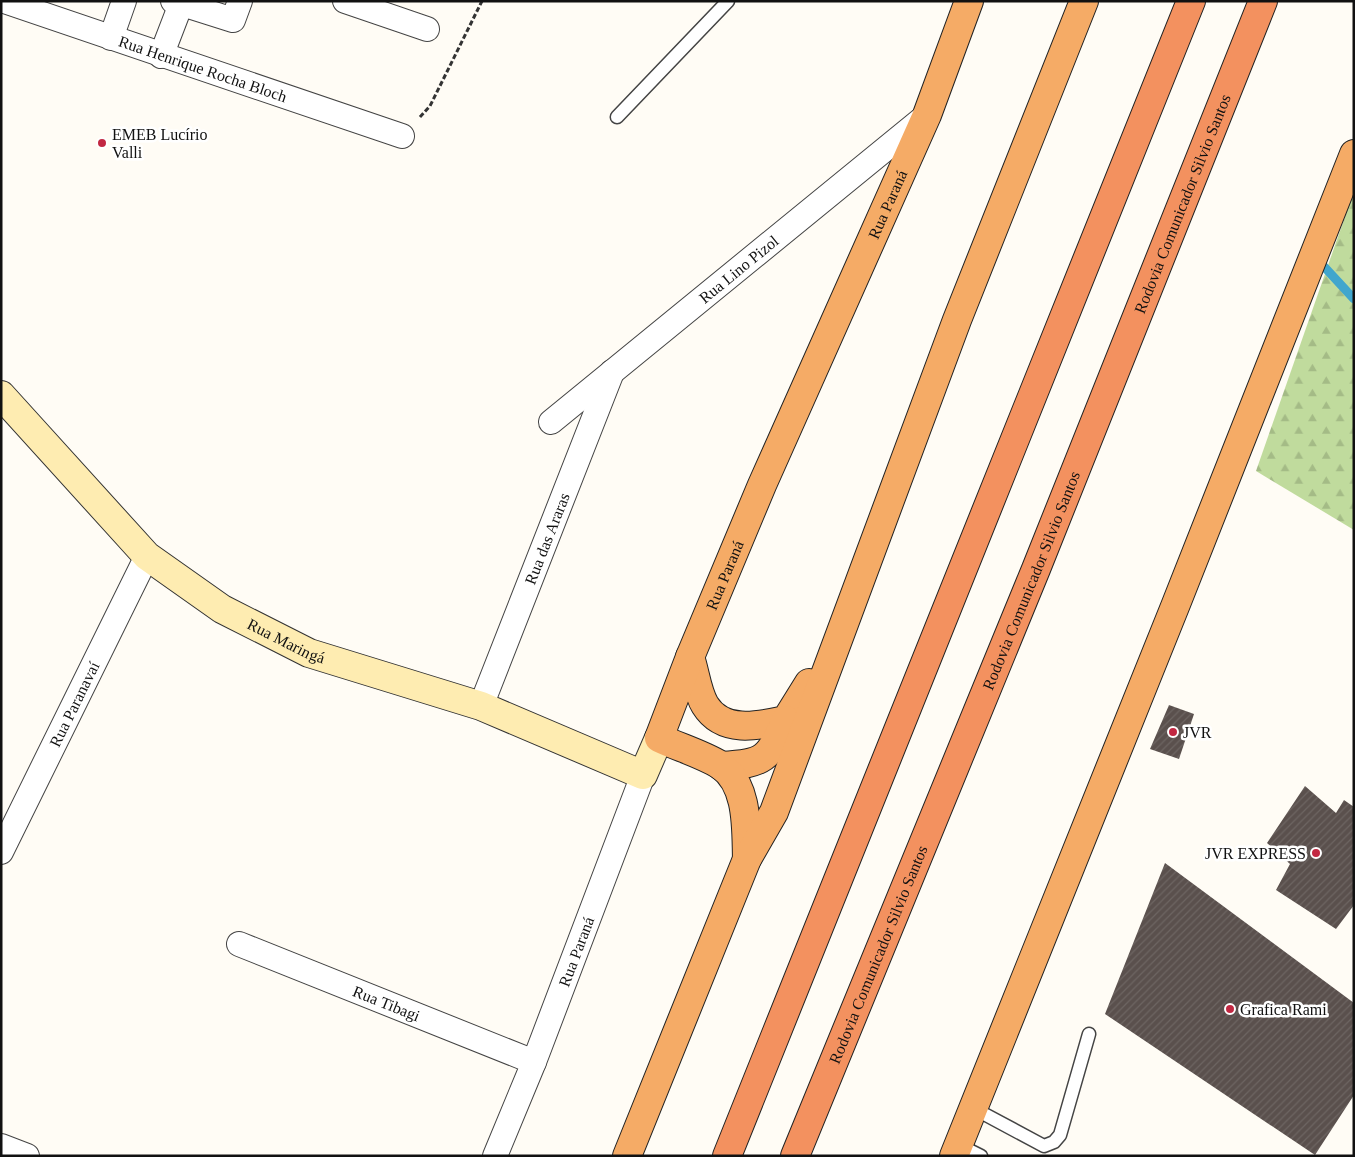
<svg xmlns="http://www.w3.org/2000/svg" width="1355" height="1157" viewBox="0 0 1355 1157" font-family="Georgia,serif">
<defs>
<pattern id="forest-firs" width="22" height="20" patternUnits="userSpaceOnUse" patternTransform="scale(1.25)"><rect width="22" height="20" fill="#c0db9d"/><path d="M5 1l3.5 6h-7zM16 11l3.5 6h-7z" fill="#a4bb86"/></pattern>
<pattern id="building-hatch" width="6" height="6" patternUnits="userSpaceOnUse" patternTransform="scale(1.25)"><rect width="6" height="6" fill="#5a504d"/><path d="M-1 1l2-2M0 6l6-6M5 7l2-2" fill="none" stroke="#6d6562"/></pattern>
</defs>
<rect width="100%" height="100%" fill="#fffcf5"/>
<path fill="url(#forest-firs)" d="M1354,191V530L1256,471Z"/>
<g fill="none" stroke-linecap="round" stroke-linejoin="round">
<path stroke="#41a6cd" stroke-width="9" d="M1317,259L1354,299"/>
</g>
<path fill="url(#building-hatch)" d="M1169,705L1194,714L1179,759L1150,749Z
M1305,786L1336,813L1344,800L1354,807V905L1336,929L1276,890L1290,864L1267,843Z
M1165,863L1354,1003V1095L1315,1155L1105,1014Z"/>
<g fill="none" stroke-linecap="round" stroke-linejoin="round">
<g stroke="#444" stroke-width="15">
<path id="service" d="M617,117L728,1
M973,1108L1044,1146L1054,1142L1060,1135L1089,1034
M959,1145L981,1156"/>
</g>
<g stroke="#444" stroke-width="26">
<g id="minor">
<path id="s1" d="M4,1L402,136"/>
<path d="M173,1L233,20L240,1"/>
<path d="M345,1L427,29"/>
<path d="M111,38L124,1"/>
<path d="M161,56L181,4"/>
<path id="s2" d="M551,422L927,115"/>
<path id="s3" d="M481,706L612,372"/>
<path id="s4" d="M1,852L147,556"/>
<path id="s5" d="M239,944L534,1062"/>
<path d="M1,1146L27,1156"/>
<path id="s6" d="M495,1156L534,1062L643,775"/>
</g>
</g>
<g stroke="#333" stroke-width="30">
<g id="secondary">
<path id="s7" d="M1,395L147,556L222,609L309,653L481,706L643,775L659,738"/>
</g>
</g>
<g stroke="#222" stroke-width="30">
<g id="trunk">
<path d="M690,657C695,671 697,692 705,705C723,734 758,726 786,720L809,683"/>
<path d="M721,766C765,763 768,760 786,720"/>
<path id="s8" d="M747,859C746,829 749,785 720,765C702,754 678,747 659,738L690,657L762,485L927,115L969,1"/>
<path d="M627,1156L747,859L774,812L957,320L1084,1"/>
<path d="M954,1156L1176,604L1354,154"/>
</g>
</g>
<g stroke="#222" stroke-width="30">
<g id="motorway">
<path d="M727,1156L1191,1"/>
<path id="s9" d="M795,1156L1036,569L1263,1"/>
</g>
</g>
<path stroke="#333" stroke-width="3" stroke-dasharray="5 2.5" stroke-linecap="butt" d="M420,117L430,106L482,1"/>
<use href="#service" stroke="#fff" stroke-width="12"/>
<use href="#minor" stroke="#fff" stroke-width="24"/>
<use href="#secondary" stroke="#feecb1" stroke-width="28"/>
<use href="#trunk" stroke="#f5ab66" stroke-width="28"/>
<use href="#motorway" stroke="#f3915f" stroke-width="28"/>
</g>
<g fill="#c22842" stroke="#fff" stroke-width="2">
<circle cx="102" cy="143" r="5"/>
<circle cx="1173" cy="732" r="5"/>
<circle cx="1316" cy="853" r="5"/>
<circle cx="1230" cy="1009" r="5"/>
</g>
<g text-anchor="middle" stroke-width="5" stroke-linejoin="round" paint-order="stroke">
<g font-size="16" fill="#111" stroke="#fff">
<text dy="6" stroke="none"><textPath href="#s1" startOffset="210">Rua Henrique Rocha Bloch</textPath></text>
<text dy="6" stroke="none"><textPath href="#s9" startOffset="1028">Rodovia Comunicador Silvio Santos</textPath></text>
<text dy="6" stroke="none"><textPath href="#s8" startOffset="749">Rua Paraná</textPath></text>
<text dy="6" stroke="none"><textPath href="#s2" startOffset="242">Rua Lino Pizol</textPath></text>
<text dy="6" stroke="none"><textPath href="#s3" startOffset="180">Rua das Araras</textPath></text>
<text dy="6" stroke="none"><textPath href="#s8" startOffset="344">Rua Paraná</textPath></text>
<text dy="6" stroke="none"><textPath href="#s9" startOffset="622">Rodovia Comunicador Silvio Santos</textPath></text>
<text dy="6" stroke="none"><textPath href="#s7" startOffset="381">Rua Maringá</textPath></text>
<text dy="6" stroke="none"><textPath href="#s4" startOffset="165">Rua Paranavaí</textPath></text>
<text dy="6" stroke="none"><textPath href="#s6" startOffset="220">Rua Paraná</textPath></text>
<text dy="6" stroke="none"><textPath href="#s9" startOffset="218">Rodovia Comunicador Silvio Santos</textPath></text>
<text dy="6" stroke="none"><textPath href="#s5" startOffset="159">Rua Tibagi</textPath></text>
</g>
<g font-size="16" fill="#111" stroke="#fff" text-anchor="start">
<text x="112" y="140">EMEB Lucírio<tspan x="112" dy="18">Valli</tspan></text>
<text x="1183" y="738">JVR</text>
<text x="1306" y="859" text-anchor="end">JVR EXPRESS</text>
<text x="1240" y="1015">Grafica Rami</text>
</g>
</g>
<rect width="1355" height="1157" fill="none" stroke="#111111" stroke-width="5"/>
</svg>
